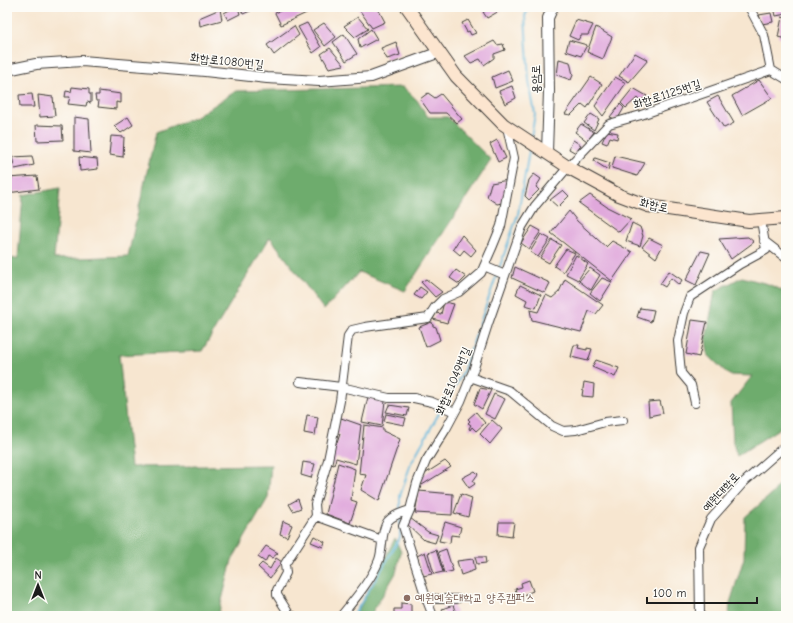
<svg xmlns="http://www.w3.org/2000/svg" width="793" height="623" viewBox="0 0 793 623" font-family="'Comic Neue','Poor Story',sans-serif">
<rect width="100%" height="100%" fill="#fdfcf7"/>
<filter id="ink" filterUnits="userSpaceOnUse"><feTurbulence type="fractalNoise" baseFrequency=".025" numOctaves="2"/><feDisplacementMap in="SourceGraphic" scale="8" xChannelSelector="R" yChannelSelector="G"/><feConvolveMatrix kernelMatrix="1 2 1 2 8 2 1 2 1" color-interpolation-filters="sRGB"/></filter>
<filter id="wash" filterUnits="userSpaceOnUse"><feTurbulence type="fractalNoise" baseFrequency=".012" numOctaves="4" result="noise"/><feDisplacementMap in="SourceGraphic" scale="16" xChannelSelector="R" yChannelSelector="G"/><feGaussianBlur stdDeviation="0.9" result="paint"/><feColorMatrix in="noise" values="0 0 0 0 0 0 0 0 0 0 0 0 0 0 0 0 0 1.4 0 .05"/><feComposite in="paint" operator="in"/></filter>
<g filter="url(#wash)">
<rect width="100%" height="100%" fill="#f7e6d0"/>
<path fill="#6eac6d" stroke="#456444" d="M403,87L417,100L428,117H448L491,160L405,291L359,272L324,310L270,237L202,351L119,355L131,467L271,465L268,498L232,560L218,616H7V259L18,258L23,195L60,188L54,259L128,256L156,132L196,117L236,91Z
M742,277L768,284L786,292V424L737,456L733,443L731,403L752,376L729,375L708,355L706,339L715,291Z
M786,474V616H729L730,603L744,558L745,517L773,493Z
M395,538L401,552L396,573L370,616H354L359,609Z"/>
<g fill="none" stroke-linecap="round" stroke-linejoin="round">
<path stroke="#5bb3d8" stroke-width="2" d="M529,7L525,16L529,81L535,114L531,138
M499,269L518,214L530,146
M445,404L463,372L497,274
M400,512V496L411,463L442,408
M353,616L386,562L400,537V516"/>
</g>
<g id="blocks">
<path fill="#e0a8dc" d="M235,7H238L240,14L228,20L224,13Z
M240,7H254L255,9L243,14Z
M290,7H319L281,25L275,13Z
M359,7H377L385,22L372,28L358,8Z
M492,7H498L501,10L487,18L483,12Z
M774,7H786V14L776,16Z
M220,9L222,20L200,26L199,18Z
M771,13L773,22L762,24L759,15Z
M358,17L368,29L355,37L344,26Z
M782,17L786,18V39L778,37Z
M468,20L476,33L471,35L469,31L467,32L462,23Z
M576,20L593,25L588,35H581L578,40L569,36Z
M307,23L321,47L313,53L298,27Z
M324,23L336,37L325,46L313,30Z
M294,26L299,35L274,55L267,45Z
M596,27L612,37L603,59L587,52Z
M371,29L377,39L360,48L358,39Z
M344,34L357,54L346,61L333,42Z
M569,40L587,45L581,56L566,51Z
M494,41L497,45L503,44L505,50L494,54V58L484,65L480,59L471,63L465,56Z
M396,42L400,55L387,59L381,48Z
M330,48L344,65L329,68L321,54Z
M635,53L648,60L629,82L619,76Z
M559,59L570,62L573,75L571,80L557,75Z
M508,70L513,81L495,88L492,77Z
M591,77L602,84L587,108L582,104L571,115L565,114Z
M615,77L626,83L603,116L595,106Z
M759,80L772,98L742,115L732,96Z
M512,86L516,98L505,104L499,91Z
M72,87L89,89V94H91V103L87,102L86,106L68,104L70,97H65L66,91L71,92Z
M633,88L647,96L640,101L637,98L626,108L621,103Z
M99,91L121,94V103L116,102V109L98,107L99,101H96L95,95H99Z
M428,93L435,98L441,94L462,119L457,123L446,113H430L420,99Z
M32,94L34,107H20L19,95Z
M38,95L53,97L55,116L40,117Z
M718,96L734,123L724,128L707,102Z
M620,104L624,108L617,120L610,117Z
M591,114L599,119L594,130L584,123Z
M74,117L89,119L91,153L74,151Z
M128,117L133,125L121,133L114,126Z
M581,124L594,132L587,141L575,132Z
M36,125L62,126L63,140L37,141Z
M607,131L618,133L617,139L610,137L607,144L602,142Z
M111,136L124,137L123,157L109,155Z
M497,140L506,158L498,162L490,144Z
M573,140L581,145L576,153L569,149Z
M7,153H9L11,169L7,170Z
M32,156L34,165L15,169L12,157Z
M615,156L645,163L637,176L612,168Z
M79,157L97,159L98,169L80,171Z
M595,158L610,163L608,170L594,161Z
M534,174L541,179L536,187L539,190L529,200L525,196L529,180Z
M37,176L39,189L7,193V178Z
M508,180L502,203L497,204L487,197L491,183Z
M563,190L569,196L558,207L550,200Z
M590,195L607,207L631,219L619,232L579,203Z
M569,211L577,221L606,247L612,241L632,252L612,281L551,233Z
M632,223L640,227L643,236L640,246L626,241Z
M532,226L541,231L529,249L521,243Z
M541,234L550,239L538,257L530,252Z
M462,235L476,250L471,256L464,250L460,255L453,249Z
M748,237L754,242L731,259L719,239Z
M649,238L663,245L656,258L642,247Z
M552,240L561,245L549,263L540,258Z
M566,249L575,253L563,272L554,266Z
M701,251L710,253L696,285L686,280Z
M576,255L588,264L578,280L566,274Z
M515,267L550,283L545,293L512,278Z
M590,268L600,275L591,290L579,281Z
M456,270L466,277L459,284L450,278Z
M669,271L682,280L679,285L671,278L665,287L660,284Z
M602,278L612,282L600,301L590,293Z
M426,279L442,292L435,297L421,282Z
M565,279L603,305L596,314L589,311L581,332L532,320L530,310L538,312L546,295L552,298L559,292Z
M520,285L541,295L536,308L525,305L527,300L516,294Z
M420,287L427,292L421,299L414,295Z
M444,302L454,304L447,323L433,319L436,313L441,314Z
M640,308L654,310L651,322L637,317Z
M692,320L707,322L699,357L686,354Z
M432,322L433,326L436,327L440,340L426,347L419,327Z
M574,345H579L578,348L587,350V348L592,349L588,361L571,357Z
M596,360L619,368L615,377L592,367Z
M584,382L594,384L593,397L582,396Z
M480,388L491,390L482,409L474,404Z
M494,394L505,399L495,419L485,414Z
M368,397L385,401L382,426L362,422Z
M660,401L663,413L649,416L648,402Z
M389,405L409,408L407,416L386,412Z
M476,412L485,423L476,431L472,427L470,430L469,428L471,425L468,423L470,421L468,419Z
M386,414L406,418L404,425L384,421Z
M307,415L318,417L315,435L304,433Z
M341,418L361,425L356,464L336,458L334,465L331,464L334,446L337,443L340,434H336Z
M492,420L502,429L490,444L480,434Z
M364,425L383,428V431L400,439L379,501L361,490L366,475L359,474Z
M445,461L451,467L422,485L420,480L423,475Z
M303,462L315,464L311,478L301,475Z
M338,463L355,469L351,500L357,502L350,523L326,514Z
M475,471L478,474L473,481L475,484L469,488L462,478Z
M419,491L453,494L452,515L415,513Z
M461,494L472,498L468,517L454,513Z
M298,499L301,508L293,511L289,504Z
M410,518L428,532L438,535L435,543L424,540L406,523Z
M283,521L292,525L287,537L280,534Z
M445,522L461,527L459,536L451,535L450,543L439,541Z
M499,522H514L512,537L498,535Z
M314,536L325,542L323,547L311,542Z
M266,546L278,553L272,558L268,556L265,562L258,557Z
M446,549L453,571L444,573L438,552Z
M436,550L443,572L434,574L428,553Z
M425,552L432,574L423,576L417,556Z
M475,557H485L486,563L477,564Z
M276,558L282,562L270,578L258,567L262,563L270,569Z
M473,559L475,570L461,575L457,561Z
M529,580L533,591L518,597L515,589L522,587L521,583Z
M401,603L411,604V612L413,616H397V614H394V609H401Z
M453,605L457,616H445L442,609Z"/>
</g>
</g>
<g filter="url(#ink)">
<use href="#blocks" fill-opacity="0" stroke="#3d3a37" stroke-width="1"/>
<g fill="none" stroke-linecap="round" stroke-linejoin="round">
<g stroke="#3d3a37" stroke-width="10">
<path id="minor" d="M749,7L764,35L771,70
M764,241L786,258
M484,266L505,275
M470,377L510,391L552,426L563,431L576,430L605,422L623,420
M300,382L341,387L389,398H414L432,402L455,412
M695,403L691,385L681,373L678,341L684,313L690,297L740,264L766,250L761,220
M410,510L403,526L426,598L440,599H457
M316,516L382,540
M426,598L433,616
M293,616L289,614L277,595V590L286,573L285,564L316,516L315,504L328,460L340,401L348,336L352,330L365,327L428,318L435,307L443,299L459,292L481,273L492,248L501,226L514,158L507,127
M341,616C354,600 372,579 379,560C383,549 381,530 388,521C393,515 403,512 410,510L417,483L426,461L446,429L461,401L473,371L488,324L522,227L535,206L568,167L609,124L641,115L771,70L786,79
M700,616L699,547L711,519L743,483L786,445"/>
</g>
<g stroke="#3d3a37" stroke-width="12">
<path id="tertiary" d="M7,70L36,64L82,61L205,71L267,78L319,81L371,77L440,52
M547,152L549,91L548,18L553,7"/>
</g>
<g stroke="#3d3a37" stroke-width="14">
<path id="secondary" d="M407,7L456,76L503,124L571,169L619,195L648,206L749,221L786,218"/>
</g>
<use href="#minor" stroke="#fff" stroke-width="8"/>
<use href="#tertiary" stroke="#fff" stroke-width="10"/>
<use href="#secondary" stroke="#fce5cf" stroke-width="12"/>
</g>
</g>
<circle fill="#8d6e63" stroke="#fdfcf7" stroke-width="1.5" cx="407" cy="598" r="4"/>
<g text-anchor="middle" stroke-width="3" stroke-linejoin="round" paint-order="stroke">
<g font-size="12" fill="#1c1c1c" stroke="#fdfcf7">
<text transform="translate(227 61) rotate(6)" y="4">화합로1080번길</text>
<text transform="translate(536 79) rotate(-90)" y="4">용암로</text>
<text transform="translate(667 94) rotate(-18)" y="4">화합로1125번길</text>
<text transform="translate(654 205) rotate(13)" y="4">화합로</text>
<text transform="translate(453 381) rotate(-67)" y="4">화합로1049번길</text>
<text transform="translate(721 492) rotate(-48)" y="4">예원대학로</text>
</g>
<g font-size="12" fill="#785e54" stroke="#fdfcf7" text-anchor="start">
<text x="415" y="602">예원예술대학교 양주캠퍼스</text>
</g>
</g>
<rect width="793" height="623" fill="none" stroke="#fdfcf7" stroke-width="24"/>
<g transform="translate(38 585)" stroke="#fdfcf7" stroke-width="3" paint-order="stroke">
<path d="M0-3L7 15L0 10L-7 15Z" fill="#1c1c1c"/>
<text y="-6" font-size="11" font-weight="bold" text-anchor="middle" fill="#1c1c1c">N</text>
</g>
<path d="M647 597v6h110v-6" fill="none" stroke="#1c1c1c" stroke-width="2"/>
<text x="653" y="597" font-size="12" fill="#1c1c1c" stroke="#fdfcf7" stroke-width="3" paint-order="stroke">100 m</text>
</svg>
